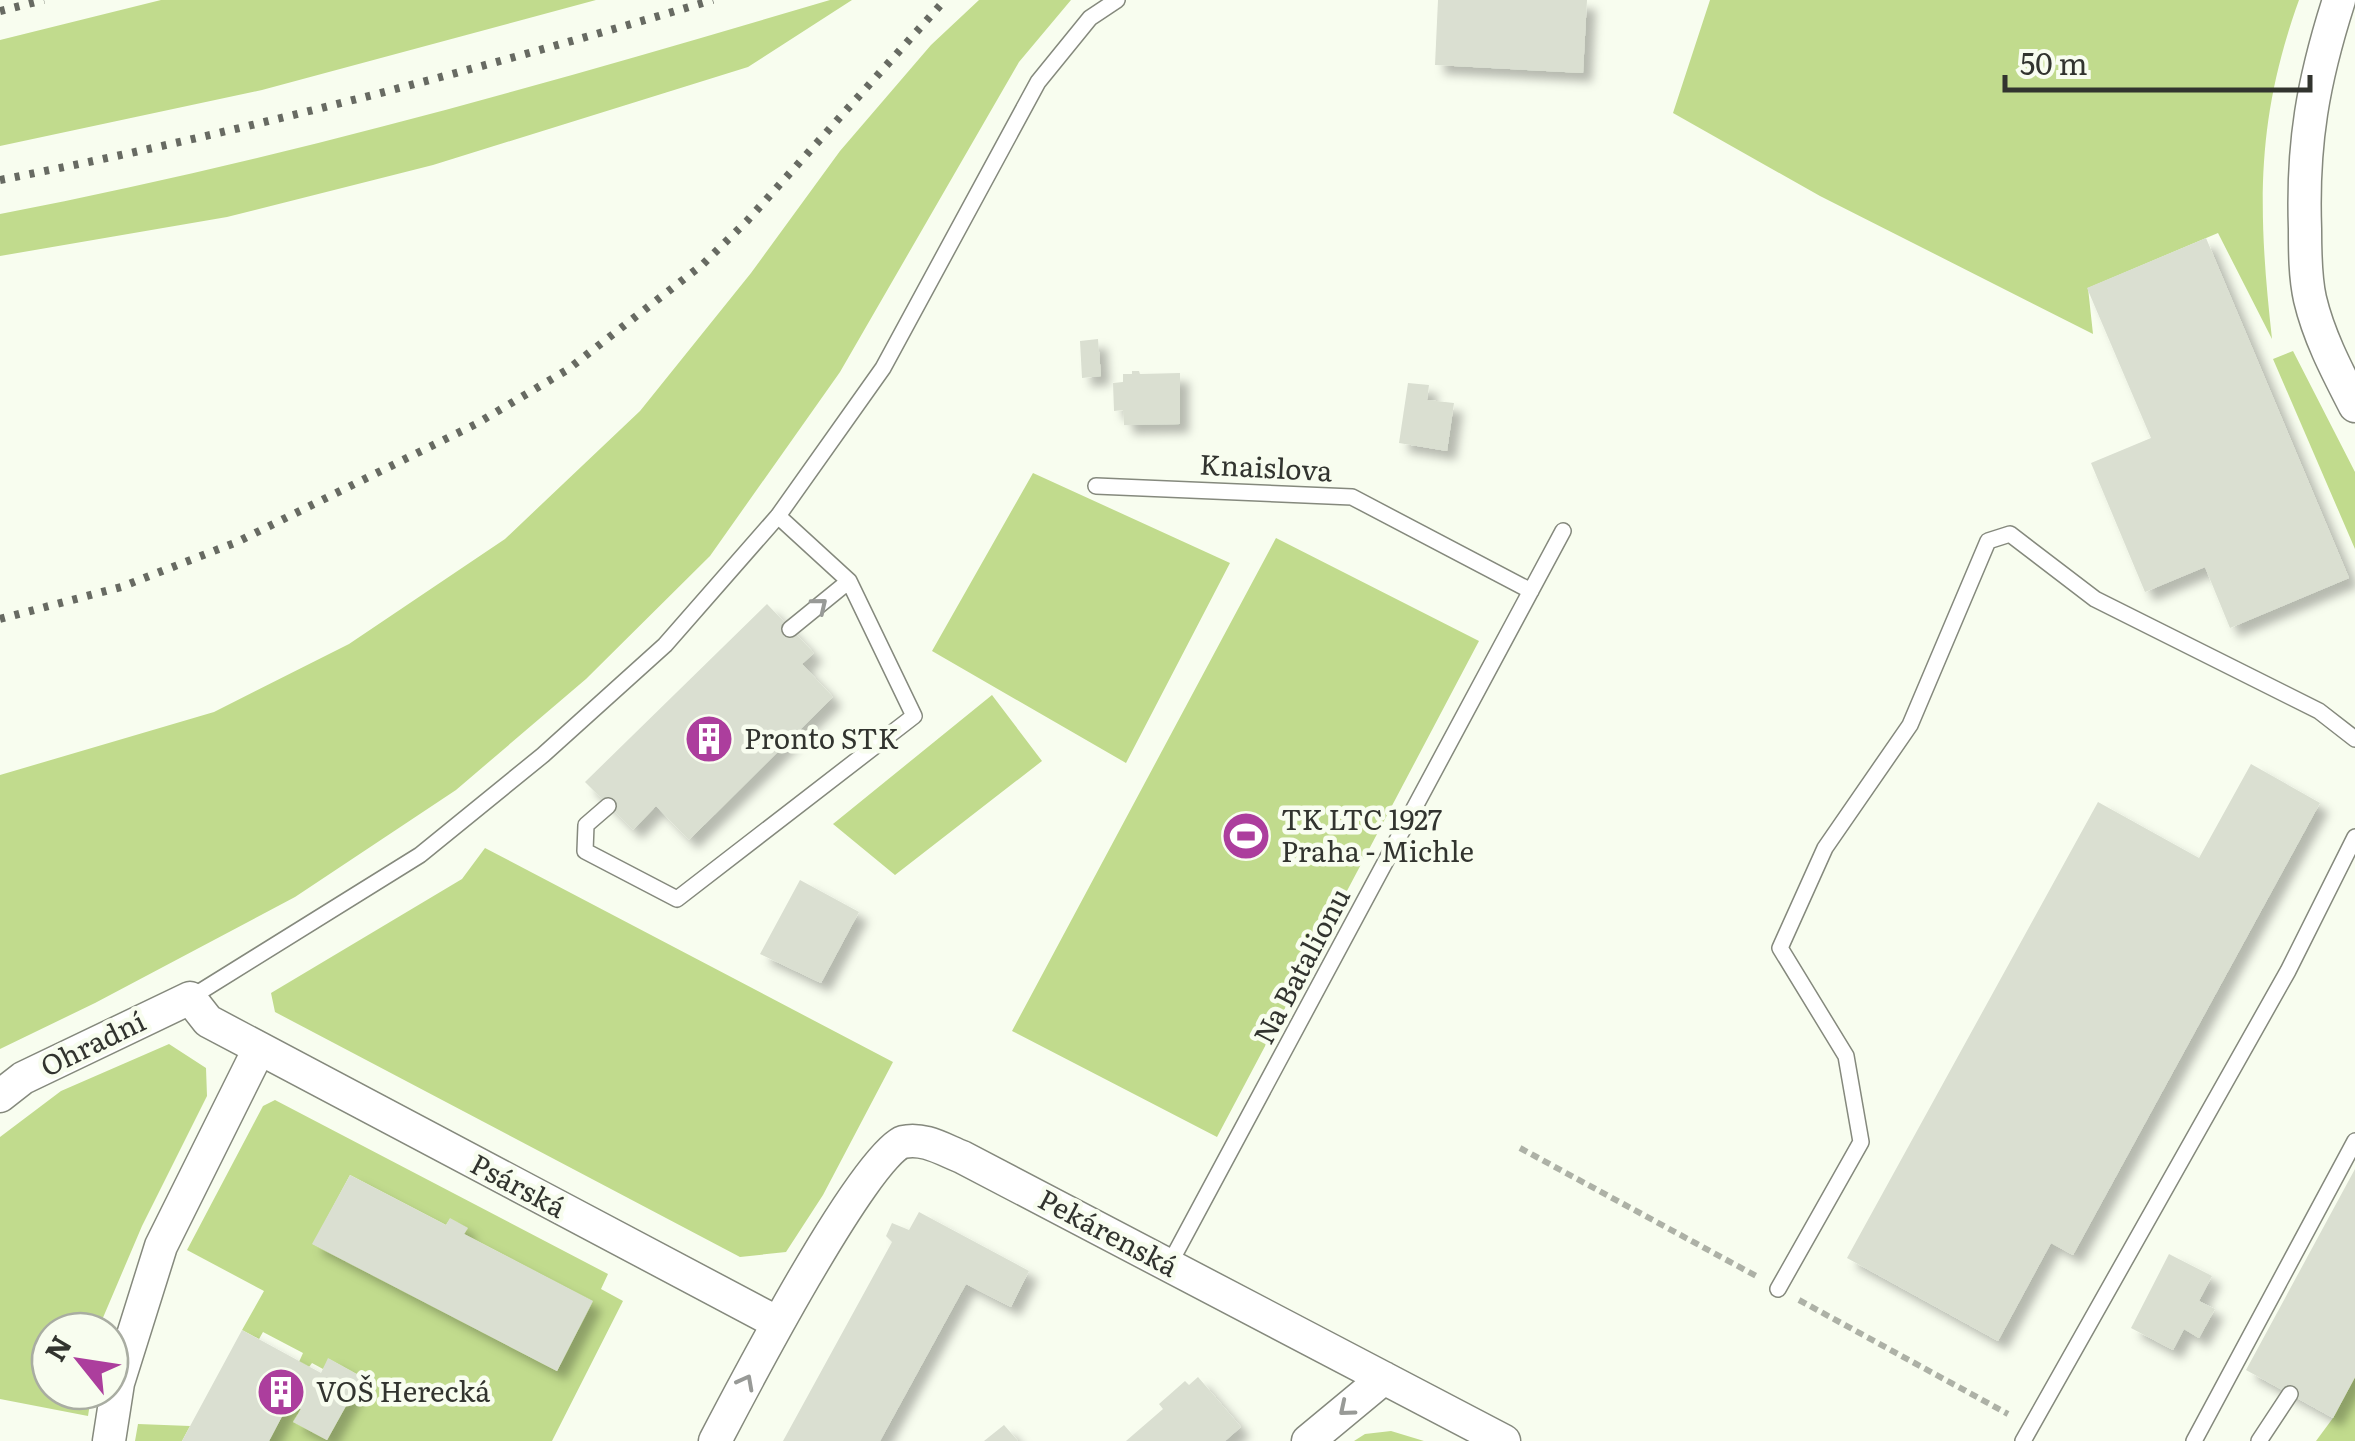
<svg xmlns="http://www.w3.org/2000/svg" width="2355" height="1441" viewBox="0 0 2355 1441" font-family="Literata,serif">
<defs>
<filter id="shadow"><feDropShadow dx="9" dy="9" stdDeviation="5" flood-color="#0004"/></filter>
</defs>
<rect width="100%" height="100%" fill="#f8fdef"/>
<path fill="#c1db8d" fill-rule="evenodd" d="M161,0H596L262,90L0,146V40Z
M830,0H852L748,67L433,165L227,217L0,256V214C282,160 556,81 830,0Z
M979,0H1071L1019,62L840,372L710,556L586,679L456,790L295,897L95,1003L0,1049V775L214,712L349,644L505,539L640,411L751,273L840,151L931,45Z
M1710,0H2299C2255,122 2258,212 2272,339L2218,233L2088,288L2093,334L1820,196L1673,113Z
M2293,351L2355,472V549L2273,359Z
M1033,473L1230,563L1126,763L932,651Z
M1276,538L1479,641L1217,1137L1012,1031Z
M992,695L1042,761L895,875L833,824Z
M485,848L893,1062L823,1195L786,1252L740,1257L275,1012L271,993L462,879Z
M169,1044L206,1068L207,1096L142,1226L102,1320L101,1331H50V1391H92L88,1416L0,1399V1137L61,1091Z
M275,1100L608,1274L601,1289L623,1301L552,1441H269L289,1403L301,1409L294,1422L327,1440L362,1377L329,1359L323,1369L312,1363L309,1367L299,1362L303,1353L263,1332L259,1339L242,1330L264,1291L187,1250L263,1106ZM350,1175L446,1225L450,1219L467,1228L464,1234L592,1301L557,1371L313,1244Z
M2355,1377V1441H2316L2333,1418Z
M138,1424L190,1426L182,1441H135Z
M1391,1431L1424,1441H1354L1365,1434Z"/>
<path fill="#dadfd1" filter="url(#shadow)" d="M1438,0H1587L1583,73L1435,65Z
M2206,238L2349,578L2230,628L2205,567L2145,592L2091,463L2151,438L2087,288Z
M1098,339L1101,376L1082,378L1080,341Z
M1132,371H1139L1140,374L1180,373V424L1124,425L1123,410L1114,411L1113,383L1123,382V374H1132Z
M1408,383L1429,385L1427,400L1454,403L1447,451L1399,443Z
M767,604L814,653L802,664L833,697L689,840L656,806L633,830L585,782Z
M2251,764L2320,803L2073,1255L2051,1243L1998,1341L1847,1258L2098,802L2199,858Z
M800,880L859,912L821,983L760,954Z
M2355,1169V1377L2333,1418L2246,1370Z
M350,1175L446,1225L450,1218L468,1228L464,1234L593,1301L557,1371L312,1244Z
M919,1212L1029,1271L1011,1307L966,1284L880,1441H783L892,1242L886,1236L892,1223L909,1230Z
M2169,1254L2212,1276L2199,1301L2215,1309L2199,1338L2184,1329L2173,1350L2131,1328Z
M242,1330L321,1373L328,1358L362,1377L327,1440L293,1422L301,1409L289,1403L269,1441H182Z
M1198,1377L1241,1427L1225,1441H1126L1163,1409L1159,1404L1185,1381L1189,1385Z
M1004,1425L1018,1441H984Z"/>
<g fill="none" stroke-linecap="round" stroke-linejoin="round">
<g stroke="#85897d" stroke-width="18">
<path id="service" d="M1096,486L1352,497L1531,591
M790,629L849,581
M608,806L586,825L585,851L677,899L914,716L849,581L778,516
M190,998L420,855L543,755L665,645L778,516L883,368L1038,82L1090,18L1117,0
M1169,1265L1563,531
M1778,1289L1861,1142L1846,1056L1780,948L1825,848L1910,725L1988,541L2010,534L2095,599L2319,711L2355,739
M2023,1441L2288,971L2355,837
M2194,1441L2355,1141
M2259,1441L2290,1394"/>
</g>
<g stroke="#85897d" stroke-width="35">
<path id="minor" d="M2339,0C2313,81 2302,144 2305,229C2305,251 2305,277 2310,299C2319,337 2337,371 2355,406
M0,1096L23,1078L190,998L208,1021L778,1323
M109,1441L118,1383L161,1246L259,1049
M715,1441C739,1395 865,1153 903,1142C924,1137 944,1150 962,1157L1504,1441
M1308,1441L1384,1378"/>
</g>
<path stroke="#adb1a6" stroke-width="6" stroke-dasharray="8 5" stroke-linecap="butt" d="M1520,1148L1758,1277
M1799,1300L2008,1414"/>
<use href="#service" stroke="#fff" stroke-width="15"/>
<use href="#minor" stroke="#fff" stroke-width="32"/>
<path stroke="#676a62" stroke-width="8" stroke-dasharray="5 10" stroke-linecap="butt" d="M0,11L44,0
M0,180C241,133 477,70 713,0
M0,619L121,587L237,542L476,424L567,370L702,265L747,221L945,0"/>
</g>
<defs><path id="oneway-chevron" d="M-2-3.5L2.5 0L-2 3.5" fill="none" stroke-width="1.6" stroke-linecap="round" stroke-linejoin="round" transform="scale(2.5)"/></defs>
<g stroke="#989a97">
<use href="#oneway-chevron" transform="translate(820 605) rotate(-39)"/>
<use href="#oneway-chevron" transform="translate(746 1382) rotate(-62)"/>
<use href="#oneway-chevron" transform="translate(1346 1409) rotate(140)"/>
</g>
<defs>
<g id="building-disc" transform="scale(2.5)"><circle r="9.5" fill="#ac3e9d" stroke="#f8fdef"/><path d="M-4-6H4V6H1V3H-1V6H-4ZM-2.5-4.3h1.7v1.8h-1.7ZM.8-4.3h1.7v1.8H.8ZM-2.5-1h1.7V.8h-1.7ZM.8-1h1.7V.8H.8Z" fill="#fff"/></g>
<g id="stadium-disc" transform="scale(2.5)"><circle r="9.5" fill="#ac3e9d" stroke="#f8fdef"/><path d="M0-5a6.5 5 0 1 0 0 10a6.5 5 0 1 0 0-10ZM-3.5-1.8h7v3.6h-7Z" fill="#fff"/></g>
</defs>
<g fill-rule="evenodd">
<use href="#building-disc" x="709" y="739"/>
<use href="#stadium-disc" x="1246" y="836"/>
<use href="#building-disc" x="281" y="1392"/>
</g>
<g text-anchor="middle" stroke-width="9" stroke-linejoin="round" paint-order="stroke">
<g font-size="28" fill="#32342f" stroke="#f8fdef">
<text transform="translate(1266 468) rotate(3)" y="10">Knaislova</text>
<text transform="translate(1302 966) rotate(-62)" y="10">Na Batalionu</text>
<text transform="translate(93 1044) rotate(-26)" y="10">Ohradní</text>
<text transform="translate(518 1186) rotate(28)" y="10">Psárská</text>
<text transform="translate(1108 1233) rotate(28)" y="10">Pekárenská</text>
</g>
<g font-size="28" fill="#32342f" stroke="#f8fdef" text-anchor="start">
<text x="744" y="749">Pronto STK</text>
<text x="1281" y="830">TK LTC 1927<tspan x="1281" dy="32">Praha - Michle</tspan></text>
<text x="316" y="1402">VOŠ Herecká</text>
</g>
</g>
<g transform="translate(80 1361) rotate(300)"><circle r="48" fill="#f8fdef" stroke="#a9ada2" stroke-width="2.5"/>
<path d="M0-8L18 38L0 25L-18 38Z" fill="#ac3e9d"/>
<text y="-15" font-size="28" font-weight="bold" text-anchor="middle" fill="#32342f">N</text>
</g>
<path d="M2005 75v15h305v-15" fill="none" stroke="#32342f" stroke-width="5"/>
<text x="2020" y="75" font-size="30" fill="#32342f" stroke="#f8fdef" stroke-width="8" paint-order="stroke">50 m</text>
</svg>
